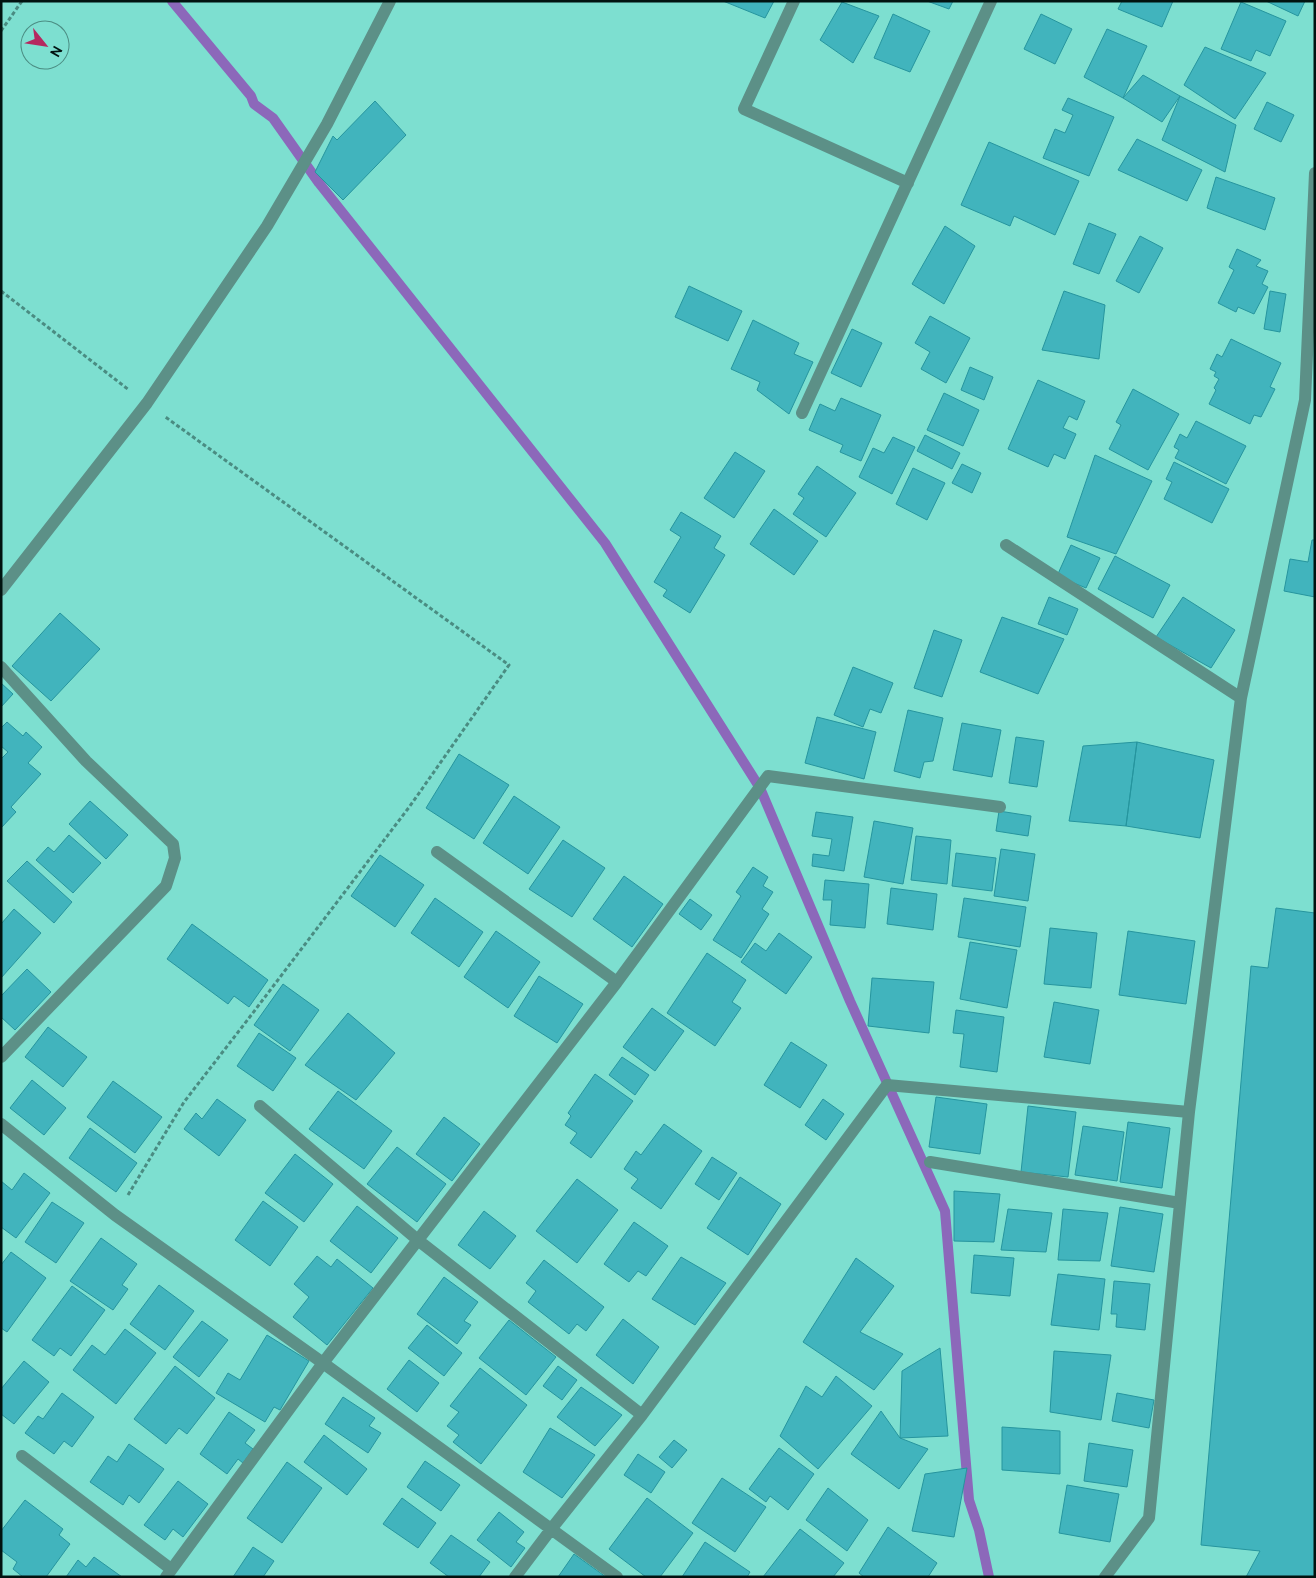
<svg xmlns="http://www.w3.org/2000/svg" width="1316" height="1578" viewBox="0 0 1316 1578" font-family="Cabin,sans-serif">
<rect width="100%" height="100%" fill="#7ddfd0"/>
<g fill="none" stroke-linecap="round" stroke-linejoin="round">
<path stroke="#8c68ba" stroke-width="10" d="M172,1L251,96L254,104L273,118L319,183L605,543L760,788L850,1001L945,1211L969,1500L979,1530L989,1577"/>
</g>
<path fill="#41b4bd" stroke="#26959e" d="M723,1H774L765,18Z
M927,1H953L949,9Z
M1122,1H1173L1162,27L1118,9Z
M1266,1H1305L1298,16Z
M842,2L879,16L853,63L820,40Z
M1241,2L1286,21L1270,56L1256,50L1251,61L1221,49Z
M893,14L930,31L910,72L874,58Z
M1041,14L1072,29L1055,64L1024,49Z
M1107,29L1147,46L1123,98L1084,77Z
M1205,47L1266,73L1235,119L1184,85Z
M1143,75L1180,96L1162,122L1123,98Z
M1180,96L1236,125L1225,172L1162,140Z
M1068,98L1114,117L1089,176L1043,158L1055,129L1065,133L1073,115L1062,110Z
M375,101L406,135L343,200L315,172L333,136L337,140Z
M1267,102L1294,115L1281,142L1254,129Z
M1137,139L1202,170L1187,201L1118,170Z
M989,142L1079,181L1055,235L1014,216L1010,226L961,205Z
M1216,177L1275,198L1265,230L1207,208Z
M1089,223L1116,234L1099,274L1073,264Z
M945,226L975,246L944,304L912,284Z
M1140,236L1163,248L1139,293L1116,281Z
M1237,249L1261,260L1256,266L1268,271L1262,284L1268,287L1254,314L1238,307L1236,312L1218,303L1234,270L1229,267Z
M689,286L742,311L728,341L675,317Z
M1064,291L1105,305L1099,359L1042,350Z
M1270,291L1286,294L1280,332L1264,329Z
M930,316L970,338L946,383L921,369L930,352L915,343Z
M753,320L799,343L794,354L813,362L789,414L757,390L760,382L731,369Z
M852,329L882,343L861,387L831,373Z
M1231,339L1281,363L1270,387L1275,389L1261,417L1254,415L1250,424L1209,404L1216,390L1214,388L1219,379L1214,376L1216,372L1210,369L1217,354L1222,357Z
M970,367L993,377L984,400L961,390Z
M1038,380L1085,401L1077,420L1069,416L1063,428L1076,434L1065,459L1054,454L1048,467L1008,449Z
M1133,389L1179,414L1148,470L1109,449L1121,425L1116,422Z
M944,393L979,410L963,446L927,430Z
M841,398L881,415L861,461L840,452L843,445L809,430L820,404L835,411Z
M1196,421L1246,446L1226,484L1175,458L1179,450L1174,447L1180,434L1187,438Z
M925,435L960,453L952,469L917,451Z
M893,437L915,447L892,494L859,477L873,448L884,453Z
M735,452L765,471L734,518L704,498Z
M1095,455L1152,481L1116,554L1067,537Z
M1174,462L1229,489L1212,523L1164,499L1172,482L1166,479Z
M962,464L981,473L972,493L952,483Z
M817,466L856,493L826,537L793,514L804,498L798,494Z
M913,468L945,483L927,520L896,504Z
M774,509L818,541L794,575L750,544Z
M681,512L721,536L714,548L725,555L690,613L663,596L667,590L654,582L681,537L670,530Z
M1312,540H1315V597L1284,591L1290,559L1308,562Z
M1071,545L1100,558L1086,588L1057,576Z
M1115,556L1170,585L1153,618L1098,589Z
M1049,597L1078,609L1067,635L1038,624Z
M1183,597L1235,630L1211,668L1156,637Z
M60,613L100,649L51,701L12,666Z
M1002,617L1064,639L1038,694L980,672Z
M934,630L962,640L942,697L914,688Z
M853,667L893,683L881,713L870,709L863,727L834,715Z
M1,683L13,694L1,707Z
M908,710L943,718L933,761L924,762L920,778L894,771Z
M817,717L876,732L864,779L805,763Z
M7,722L23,736L26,732L42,747L28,763L41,774L11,807L16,812L1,828V759L8,752L1,746V728Z
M962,723L1001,730L992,777L953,770Z
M1016,737L1044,741L1037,787L1009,783Z
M1137,742L1214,760L1200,838L1126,826Z
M1137,742L1126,826L1069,821L1083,746Z
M459,754L509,785L474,839L426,808Z
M514,796L560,827L528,874L483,843Z
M90,801L128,835L106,859L69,824Z
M999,811L1031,816L1028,836L996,831Z
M816,812L853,817L844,871L812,866L813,854L829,856L832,839L812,836Z
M874,821L913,828L903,884L864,877Z
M69,835L101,863L73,893L36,860L48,847L54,852Z
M916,836L951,840L947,884L911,880Z
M563,840L605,868L572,917L529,889Z
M1001,849L1035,854L1028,901L994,896Z
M956,853L996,858L992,891L952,886Z
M380,855L424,885L395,927L351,896Z
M27,861L72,902L54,923L7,881Z
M753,867L768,877L763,886L773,892L762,909L769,914L741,958L713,940L741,896L736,892Z
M624,876L663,904L632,947L593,919Z
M825,880L869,884L865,928L830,925L832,900H823Z
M891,888L937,894L933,930L887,924Z
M435,898L483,932L459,967L411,933Z
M964,898L1026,907L1020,947L958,937Z
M690,899L712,915L701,930L679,914Z
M1276,908L1315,913V1577H1246L1260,1551L1201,1545L1251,966L1268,968Z
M14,909L41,933L1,978V924Z
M192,924L268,980L249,1007L234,996L228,1004L167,959Z
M1050,928L1097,933L1091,988L1044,984Z
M496,931L540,962L508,1008L464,977Z
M1128,931L1195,941L1186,1004L1119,995Z
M779,933L812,957L786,994L741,962L755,943L766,951Z
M970,942L1017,950L1007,1008L960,999Z
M707,953L746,980L732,1002L741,1008L715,1046L667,1013Z
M27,969L51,992L15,1030L1,1017V996Z
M539,976L583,1004L557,1043L514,1016Z
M872,978L934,982L929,1033L868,1026Z
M283,984L319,1010L290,1051L254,1025Z
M1054,1002L1099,1010L1090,1064L1044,1057Z
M652,1008L684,1031L655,1071L623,1047Z
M956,1010L1004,1017L997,1072L960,1067L964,1034L953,1033Z
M348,1013L395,1053L356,1100L305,1065Z
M48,1027L87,1057L63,1087L25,1057Z
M259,1033L296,1058L273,1091L237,1066Z
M791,1042L827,1065L800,1108L764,1085Z
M622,1057L649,1075L635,1095L609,1075Z
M595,1074L633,1101L591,1158L570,1143L577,1133L565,1125L571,1116L568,1113Z
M32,1080L66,1108L44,1135L10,1108Z
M113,1081L162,1117L135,1153L87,1117Z
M338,1091L392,1131L364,1169L309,1129Z
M936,1097L987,1104L980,1154L929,1147Z
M217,1099L246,1120L219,1156L184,1129L196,1113L202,1119Z
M823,1099L844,1114L826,1140L805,1125Z
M1028,1106L1076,1112L1068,1177L1021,1172Z
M444,1117L480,1144L452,1181L416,1154Z
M1128,1122L1170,1128L1162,1188L1120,1182Z
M664,1124L702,1151L661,1209L631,1188L638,1179L624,1169L636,1151L641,1155Z
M1083,1126L1124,1132L1117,1181L1075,1175Z
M90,1128L137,1163L116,1192L69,1158Z
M397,1147L446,1184L417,1222L367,1184Z
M295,1154L333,1184L304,1222L265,1193Z
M712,1157L737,1173L719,1200L695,1184Z
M24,1173L50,1193L16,1238L1,1227V1181L12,1190Z
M740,1177L781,1204L748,1255L707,1228Z
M577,1179L618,1210L577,1263L536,1231Z
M954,1191L1000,1194L994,1242L954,1241Z
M263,1201L298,1227L270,1266L235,1240Z
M52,1202L84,1223L56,1263L25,1242Z
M357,1206L398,1238L371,1273L330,1241Z
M1120,1207L1163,1214L1154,1272L1111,1266Z
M1008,1209L1052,1213L1046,1252L1001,1250Z
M1063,1209L1108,1213L1100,1261L1058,1260Z
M484,1211L516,1236L490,1269L458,1245Z
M634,1222L668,1246L646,1276L638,1271L629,1282L604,1264Z
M101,1238L137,1264L122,1285L128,1289L113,1310L70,1281Z
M11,1252L46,1278L7,1332L1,1328V1265Z
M974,1255L1014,1258L1010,1296L971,1293Z
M317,1256L331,1267L337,1259L373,1288L327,1345L293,1317L309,1297L294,1284Z
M681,1257L726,1283L695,1325L652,1299Z
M856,1258L894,1286L860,1332L903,1354L874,1390L803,1342Z
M544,1260L604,1307L586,1331L577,1324L569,1334L528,1302L536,1291L526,1283Z
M1058,1274L1105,1279L1099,1330L1051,1325Z
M444,1277L478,1302L464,1321L471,1325L457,1344L417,1314Z
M1114,1281L1150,1284L1145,1330L1116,1327L1117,1314H1111Z
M159,1285L194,1311L165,1350L130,1324Z
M72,1286L105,1310L71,1356L60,1348L54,1356L32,1340Z
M623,1319L659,1347L633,1384L596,1355Z
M509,1320L556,1357L526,1395L479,1358Z
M202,1321L228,1340L199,1377L173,1357Z
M427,1325L462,1353L444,1376L408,1348Z
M125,1329L156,1353L116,1404L73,1370L92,1345L105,1355Z
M267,1335L309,1361L280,1410L274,1407L265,1422L216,1393L228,1373L240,1380Z
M940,1348L948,1436L900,1438L902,1371Z
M1054,1351L1111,1355L1101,1420L1050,1412Z
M409,1360L439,1383L417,1412L387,1389Z
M24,1361L49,1382L14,1424L1,1414V1389Z
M175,1366L215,1398L187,1434L179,1428L166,1444L134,1419Z
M558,1366L577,1380L562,1400L543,1386Z
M480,1368L527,1405L481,1464L453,1442L459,1435L447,1426L459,1412L450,1406Z
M836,1376L872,1406L818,1469L780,1436L806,1386L822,1397Z
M581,1387L622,1415L595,1446L557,1417Z
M62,1393L94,1417L72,1447L64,1441L54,1454L25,1433L38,1416L43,1419Z
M1117,1393L1154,1400L1149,1428L1112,1421Z
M343,1397L375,1418L369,1426L381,1433L368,1453L325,1424Z
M881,1411L900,1438L928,1449L899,1489L851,1454Z
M229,1412L255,1430L245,1443L253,1449L243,1463L238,1459L227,1474L200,1454Z
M1002,1427L1060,1431V1474L1002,1470Z
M550,1428L595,1455L562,1498L523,1472Z
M324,1435L367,1469L347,1495L304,1462Z
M674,1440L687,1450L672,1468L659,1457Z
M1089,1443L1133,1450L1127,1487L1084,1481Z
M129,1444L164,1469L139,1503L129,1495L123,1505L90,1482L108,1456L117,1462Z
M779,1448L814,1474L788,1510L770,1496L766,1502L749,1489Z
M638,1454L665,1472L651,1493L624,1475Z
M425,1461L460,1485L441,1511L407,1487Z
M287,1462L322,1488L282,1543L247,1518Z
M967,1468L954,1537L912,1531L925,1474Z
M722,1478L766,1507L735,1552L692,1523Z
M178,1481L208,1504L183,1537L173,1529L165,1540L144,1525Z
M1067,1485L1119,1494L1110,1542L1059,1533Z
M828,1488L868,1520L847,1551L806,1520Z
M402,1498L436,1523L418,1548L383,1524Z
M647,1498L693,1533L660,1577H646L609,1549Z
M25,1500L63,1529L59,1535L70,1544L46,1577H23L13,1569L17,1562L1,1550V1531Z
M499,1512L524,1532L516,1542L525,1548L511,1567L477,1540Z
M888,1527L937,1563L928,1577H864L859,1573Z
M800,1529L844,1563L833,1577H763Z
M451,1535L490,1562L479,1577H449L430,1563Z
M705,1542L750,1572L747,1577H682Z
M253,1547L274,1561L263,1577H233Z
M574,1554L606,1577H558Z
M94,1557L122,1577H66L78,1560L86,1567Z"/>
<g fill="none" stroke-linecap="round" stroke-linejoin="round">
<path stroke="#4a8c82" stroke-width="3" stroke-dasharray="4 2.5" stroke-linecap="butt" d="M1,31L22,1
M1,291L129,390
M128,1195L184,1102L249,1018L410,806L509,665L164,416"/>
<path stroke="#5c9087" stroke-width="12" d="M794,1L744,109L908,183
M802,413L991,1
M1006,545L1241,698
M1,590L147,403L267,226L327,124L390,1
M1,667L86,761L173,844L175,858L166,886L1,1057
M437,852L617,982
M260,1106L419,1241L642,1415
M1,1124L115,1215L323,1363L617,1577
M930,1162L1180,1203
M22,1456L171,1569
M166,1577L323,1363L617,982L768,776L1000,807
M515,1577L552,1528L642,1415L887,1085L1189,1112
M1105,1577L1149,1518L1189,1112L1241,698L1305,400L1315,173"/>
</g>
<rect width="1316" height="1578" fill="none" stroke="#011310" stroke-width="5"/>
<g transform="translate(45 45) rotate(120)"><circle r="24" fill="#7ddfd0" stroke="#4b8d83"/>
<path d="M0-4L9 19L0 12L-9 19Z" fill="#b5285f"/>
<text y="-8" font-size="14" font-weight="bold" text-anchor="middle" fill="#011310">N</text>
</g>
</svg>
